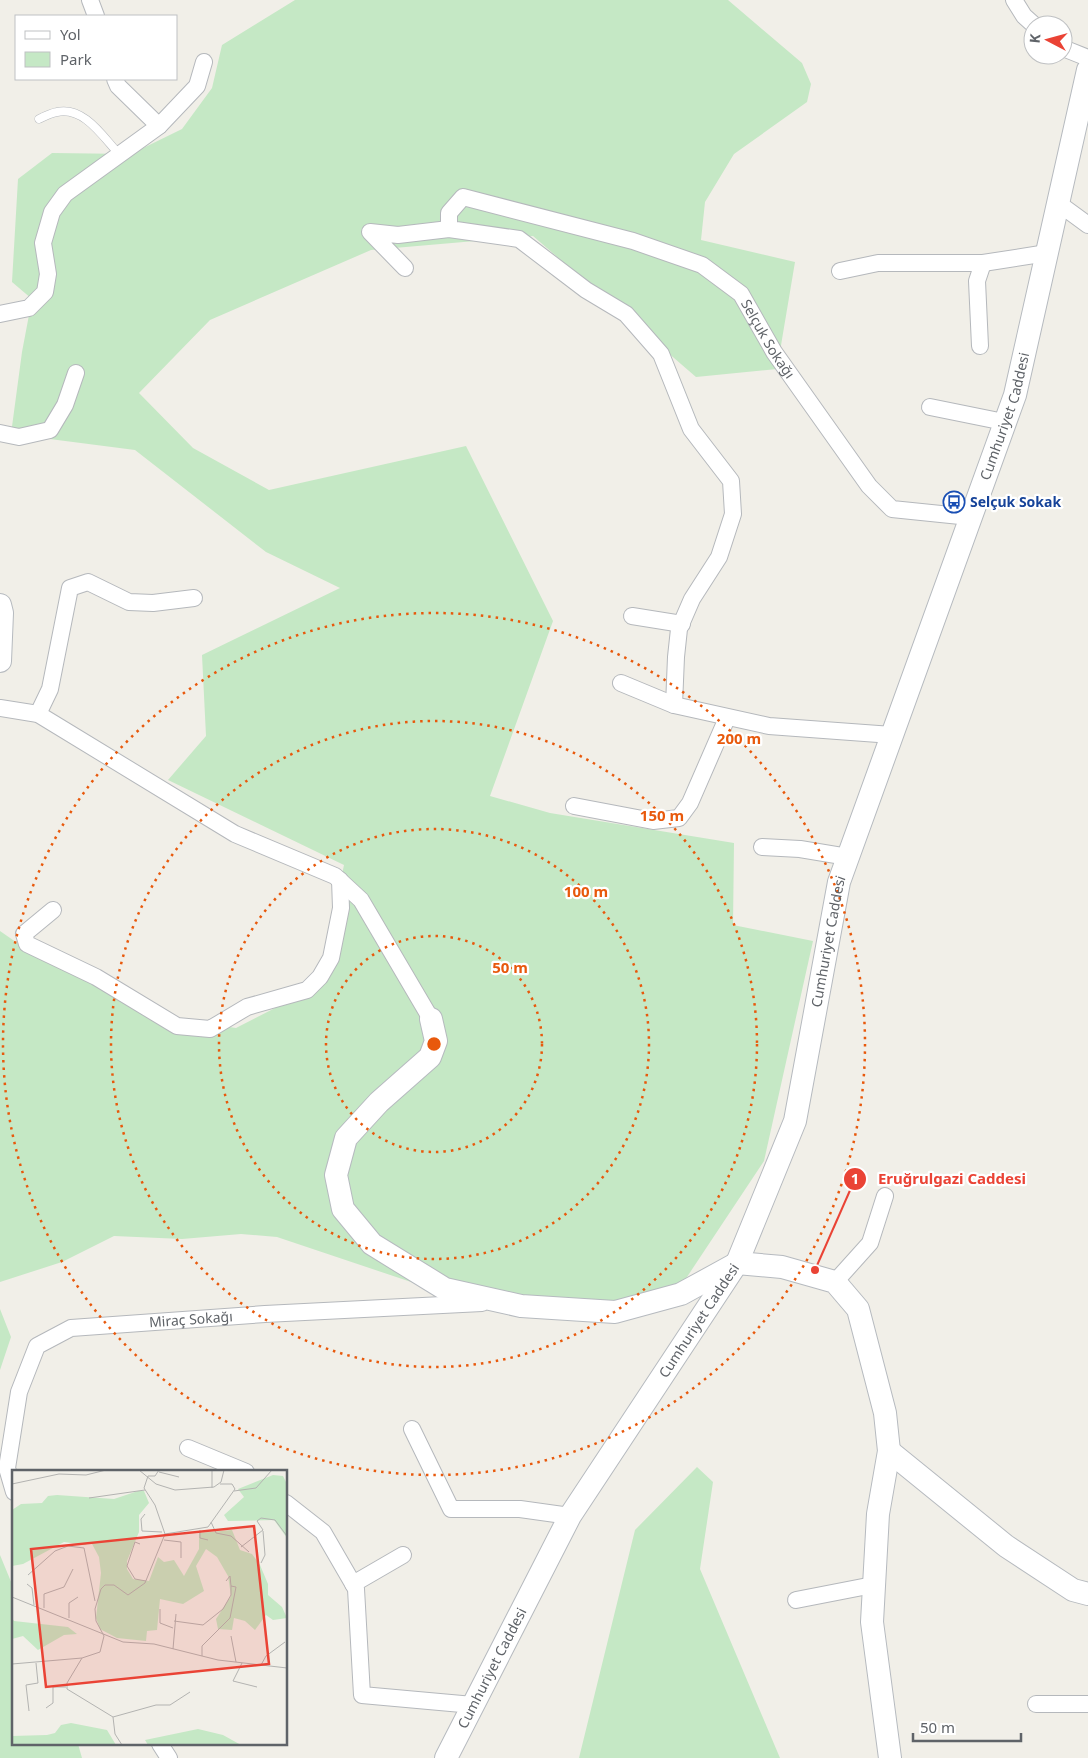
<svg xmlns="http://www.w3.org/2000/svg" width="1088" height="1758" viewBox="0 0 1088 1758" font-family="'Noto Sans',sans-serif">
<rect width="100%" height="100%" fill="#f1efe8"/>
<path fill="#c5e8c5" d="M295,0H728L802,63L811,84L807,102L734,154L705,202L701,240L795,262L777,369L696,377L533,236L371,250L210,320L139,393L193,448L269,490L466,446L553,621L490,796L550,813L734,843L733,925L813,941L764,1161L681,1286L593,1310L429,1288L277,1237L241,1234L182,1239L114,1236L62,1262L0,1282V931L23,947L175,1019L236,1028L318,986L344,865L168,780L206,736L202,655L340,588L266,552L135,450L11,434L22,352L32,299L12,282L18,179L52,153L131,154L182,129L212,88L222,45Z
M0,1309L11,1337L0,1370Z
M697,1467L713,1482L700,1569L780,1758H579L635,1530Z
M0,1555L14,1589V1744H78L82,1758H0Z"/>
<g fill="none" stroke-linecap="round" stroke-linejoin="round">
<g stroke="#b5b8bc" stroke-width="9">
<path id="lane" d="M39,119C45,116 51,113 57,112C84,106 103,137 119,154"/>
</g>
<g stroke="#b5b8bc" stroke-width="18">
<g id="street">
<path d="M90,0L96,16"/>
<path d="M1014,0L1024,16L1034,25"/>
<path d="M1063,48L1088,58"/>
<path d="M115,79L118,86L159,126"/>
<path d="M1058,203L1088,225"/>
<path d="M405,268L370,232L398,235L449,229"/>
<path d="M840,271L878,263H983L1047,253"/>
<path d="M0,314L29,308L45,292L48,274L43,243L52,212L65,194L159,126L197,86L204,62"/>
<path d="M980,346L977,281L983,263"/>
<path d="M930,407L1004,422"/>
<path d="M0,433L19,437L50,430L65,405L76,373"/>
<path d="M632,616L682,624"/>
<path d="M621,683L674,705L769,726L892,735"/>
<path id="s1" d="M674,705L676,657L679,629L692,599L719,557L733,514L731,481L691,429L661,354L626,314L586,290L519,239L449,229V213L463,197L633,241L702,265L741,294L774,352L869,486L892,509L970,517"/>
<path d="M0,708L38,714L235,834L335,876L361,900L431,1019"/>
<path d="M38,714L50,689L70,588L88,582L129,602L153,603L194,598"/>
<path d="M574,806L653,821L679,818L690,803L727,718"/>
<path d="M762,847L800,849L848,857"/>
<path d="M53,910L24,934L27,944L96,977L177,1026L210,1029L247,1007L307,990L320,977L331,958L341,908L340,880"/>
<path d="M835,1282L870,1243L885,1196"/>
<path d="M412,1429L451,1509H520L570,1516"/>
<path d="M188,1448L246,1472"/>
<path id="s2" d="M14,1492L7,1468L19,1392L37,1346L71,1328L265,1314L482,1303"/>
<path d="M286,1503L323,1532L356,1589L362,1695L473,1705"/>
<path d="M353,1584L403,1555"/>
<path d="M796,1600L873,1585"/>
<path d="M1036,1704H1088"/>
<path d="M160,1744L169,1758"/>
</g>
</g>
<g stroke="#b6babf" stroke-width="24">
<g id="secondary">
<path d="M0,605L2,613L0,661"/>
<path d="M431,1019L436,1041L430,1057L379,1102L346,1138L336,1175L343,1209L372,1244L445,1289L521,1306L615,1312L681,1294L734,1265"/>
<path d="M737,1263L782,1267L835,1282L858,1309L885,1413L889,1451L878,1514L872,1622L890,1758"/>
<path d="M889,1451L1006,1546L1073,1590L1088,1594"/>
<path id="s3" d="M446,1758L570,1516L737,1263L795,1121L839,882L1015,395L1088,70"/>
</g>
</g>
<use href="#lane" stroke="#fff" stroke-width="8"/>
<use href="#street" stroke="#fff" stroke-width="16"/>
<use href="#secondary" stroke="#fff" stroke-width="22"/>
</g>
<g fill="none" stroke="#e8590c" stroke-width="2.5" stroke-dasharray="2.5 5">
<circle cx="434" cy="1044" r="108"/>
<circle cx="434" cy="1044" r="215"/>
<circle cx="434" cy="1044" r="323"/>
<circle cx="434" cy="1044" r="431"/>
</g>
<defs>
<g id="bus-ring" transform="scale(1.125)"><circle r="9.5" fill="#fff" stroke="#1a4fb4" stroke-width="1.5"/><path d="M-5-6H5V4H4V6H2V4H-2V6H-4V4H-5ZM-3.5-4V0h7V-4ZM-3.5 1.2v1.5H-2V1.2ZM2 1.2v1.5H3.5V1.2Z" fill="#1a4fb4"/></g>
</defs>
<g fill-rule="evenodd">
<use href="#bus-ring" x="954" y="502"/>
</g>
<g text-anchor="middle" stroke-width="4.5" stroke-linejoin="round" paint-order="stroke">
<g font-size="14" fill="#5f6368" stroke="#fff">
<text dy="5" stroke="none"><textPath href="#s1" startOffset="1025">Selçuk Sokağı</textPath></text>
<text dy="5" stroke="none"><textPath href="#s3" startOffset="1466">Cumhuriyet Caddesi</textPath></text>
<text dy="5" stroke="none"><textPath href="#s3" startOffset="911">Cumhuriyet Caddesi</textPath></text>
<text dy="5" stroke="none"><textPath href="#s2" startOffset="310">Miraç Sokağı</textPath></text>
<text dy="5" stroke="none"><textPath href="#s3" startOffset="506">Cumhuriyet Caddesi</textPath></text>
<text dy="5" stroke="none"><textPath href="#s3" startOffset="101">Cumhuriyet Caddesi</textPath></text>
</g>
<g font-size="14" font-weight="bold" fill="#164399" stroke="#fff" text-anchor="start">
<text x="970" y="507">Selçuk Sokak</text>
</g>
</g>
<g transform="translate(12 1470)">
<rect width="275" height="275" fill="#f1efe8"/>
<path d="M261,5L271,6L275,14V68L262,50L216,51L212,45L232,27L226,19ZM126,21H132L137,33L127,45V62L115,91V99L121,109L137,111L146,87L152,92L162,90L172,106L187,79V63L220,60L228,80L240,84L248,95L256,114V125L270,137L275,148L261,150L254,145L243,160L233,151L222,148L220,160L206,159L204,149L219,126L216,106L205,87L194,79L184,96L192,121L171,134L148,129L145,160L135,161L134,171L105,168L88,159L84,148L89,103L87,87L79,72L73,75L52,72L11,94L0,96V40L9,34L30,33L36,26L45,25L102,29ZM0,148L2,151L56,157L65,164L52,165L26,180L11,166L0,169ZM59,253L95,260L104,275H0V266L35,265L43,263L49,255ZM186,259L211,265L229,275H136L133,270Z" fill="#c5e8c5"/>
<path fill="none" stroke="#b3b3b1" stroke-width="1" d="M127,0L144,14L163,20L202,17L209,12L212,0M147,0L143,6H136L132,18L143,35L153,64L196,57L223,19L220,14H208M147,2L167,7M0,14L47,4L74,5L94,0M200,18V0M222,21L244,18L260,0M77,28L133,20M133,44L129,49L130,61L150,62M199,52L204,63L219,66L237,82M188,60V68L196,70M152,70L169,72V88M128,74L123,72L115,96L123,109L134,111M229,77L251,60L245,51L249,48L263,50L275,66M249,93L253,85L251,61M16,105L43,81L56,76L72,78L83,131M214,111L218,106L219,116M15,114L20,118L22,135M0,127L111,172L142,174L206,190L275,198M32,138V124L52,117L61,99M148,139V153L161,158M57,148V133L66,127M162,151L191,155L211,139L219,125V116L224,117L218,148L190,176V186M219,166L224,192M161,179L164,144M70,188L55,213V219L101,247L144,235H158L178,222M230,193L221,211L245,217M0,194L70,188L88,182L92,166L84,151L83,139L89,119L93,115H102L116,125L133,113L153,64M249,195L254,186L273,172M34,238L41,233V217H54M17,241L14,215L26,213L24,193M101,247L103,264L110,275"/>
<path fill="#ea4335" fill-opacity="0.15" stroke="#ea4335" stroke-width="2.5" d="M242,56L257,194L34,217L19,79Z"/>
<rect width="275" height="275" fill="none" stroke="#5f6368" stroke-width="2.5"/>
</g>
<circle cx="434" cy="1044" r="8" fill="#e8590c" stroke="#fff" stroke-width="2.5"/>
<g font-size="15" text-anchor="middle" font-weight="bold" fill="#e8590c" stroke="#fff" stroke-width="4.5" stroke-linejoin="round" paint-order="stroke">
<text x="739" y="744">200 m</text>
<text x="662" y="821">150 m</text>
<text x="586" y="897">100 m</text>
<text x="510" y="973">50 m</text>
</g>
<path fill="none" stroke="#ea4335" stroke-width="2" d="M815 1270L855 1179"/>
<g fill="#ea4335" stroke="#fff" stroke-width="2">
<circle cx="815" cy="1270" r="5"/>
<circle cx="855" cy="1179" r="12"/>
</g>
<g font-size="15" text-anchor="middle" font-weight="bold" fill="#fff">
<text x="855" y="1184">1</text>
</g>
<g font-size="15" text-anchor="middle" font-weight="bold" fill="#ea4335" stroke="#fff" stroke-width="4.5" stroke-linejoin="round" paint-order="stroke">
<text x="952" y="1184">Eruğrulgazi Caddesi</text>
</g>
<rect x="15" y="15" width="162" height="65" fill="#ffffff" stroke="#bfc1c3"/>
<rect x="25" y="31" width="25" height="8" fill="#ffffff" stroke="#bfc1c3"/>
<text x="60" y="40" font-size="15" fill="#5f6368">Yol</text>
<rect x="25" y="52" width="25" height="15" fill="#c5e8c5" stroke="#bfc1c3"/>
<text x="60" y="65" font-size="15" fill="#5f6368">Park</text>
<g transform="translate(1048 40) rotate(276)"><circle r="24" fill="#ffffff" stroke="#bfc1c3"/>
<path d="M0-4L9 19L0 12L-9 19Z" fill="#ea4335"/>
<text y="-8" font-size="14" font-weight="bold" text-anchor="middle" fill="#5f6368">K</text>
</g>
<path d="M913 1733v8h108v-8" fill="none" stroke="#5f6368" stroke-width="2.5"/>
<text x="920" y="1733" font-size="15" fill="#5f6368" stroke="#ffffff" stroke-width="4" paint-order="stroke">50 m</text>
</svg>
